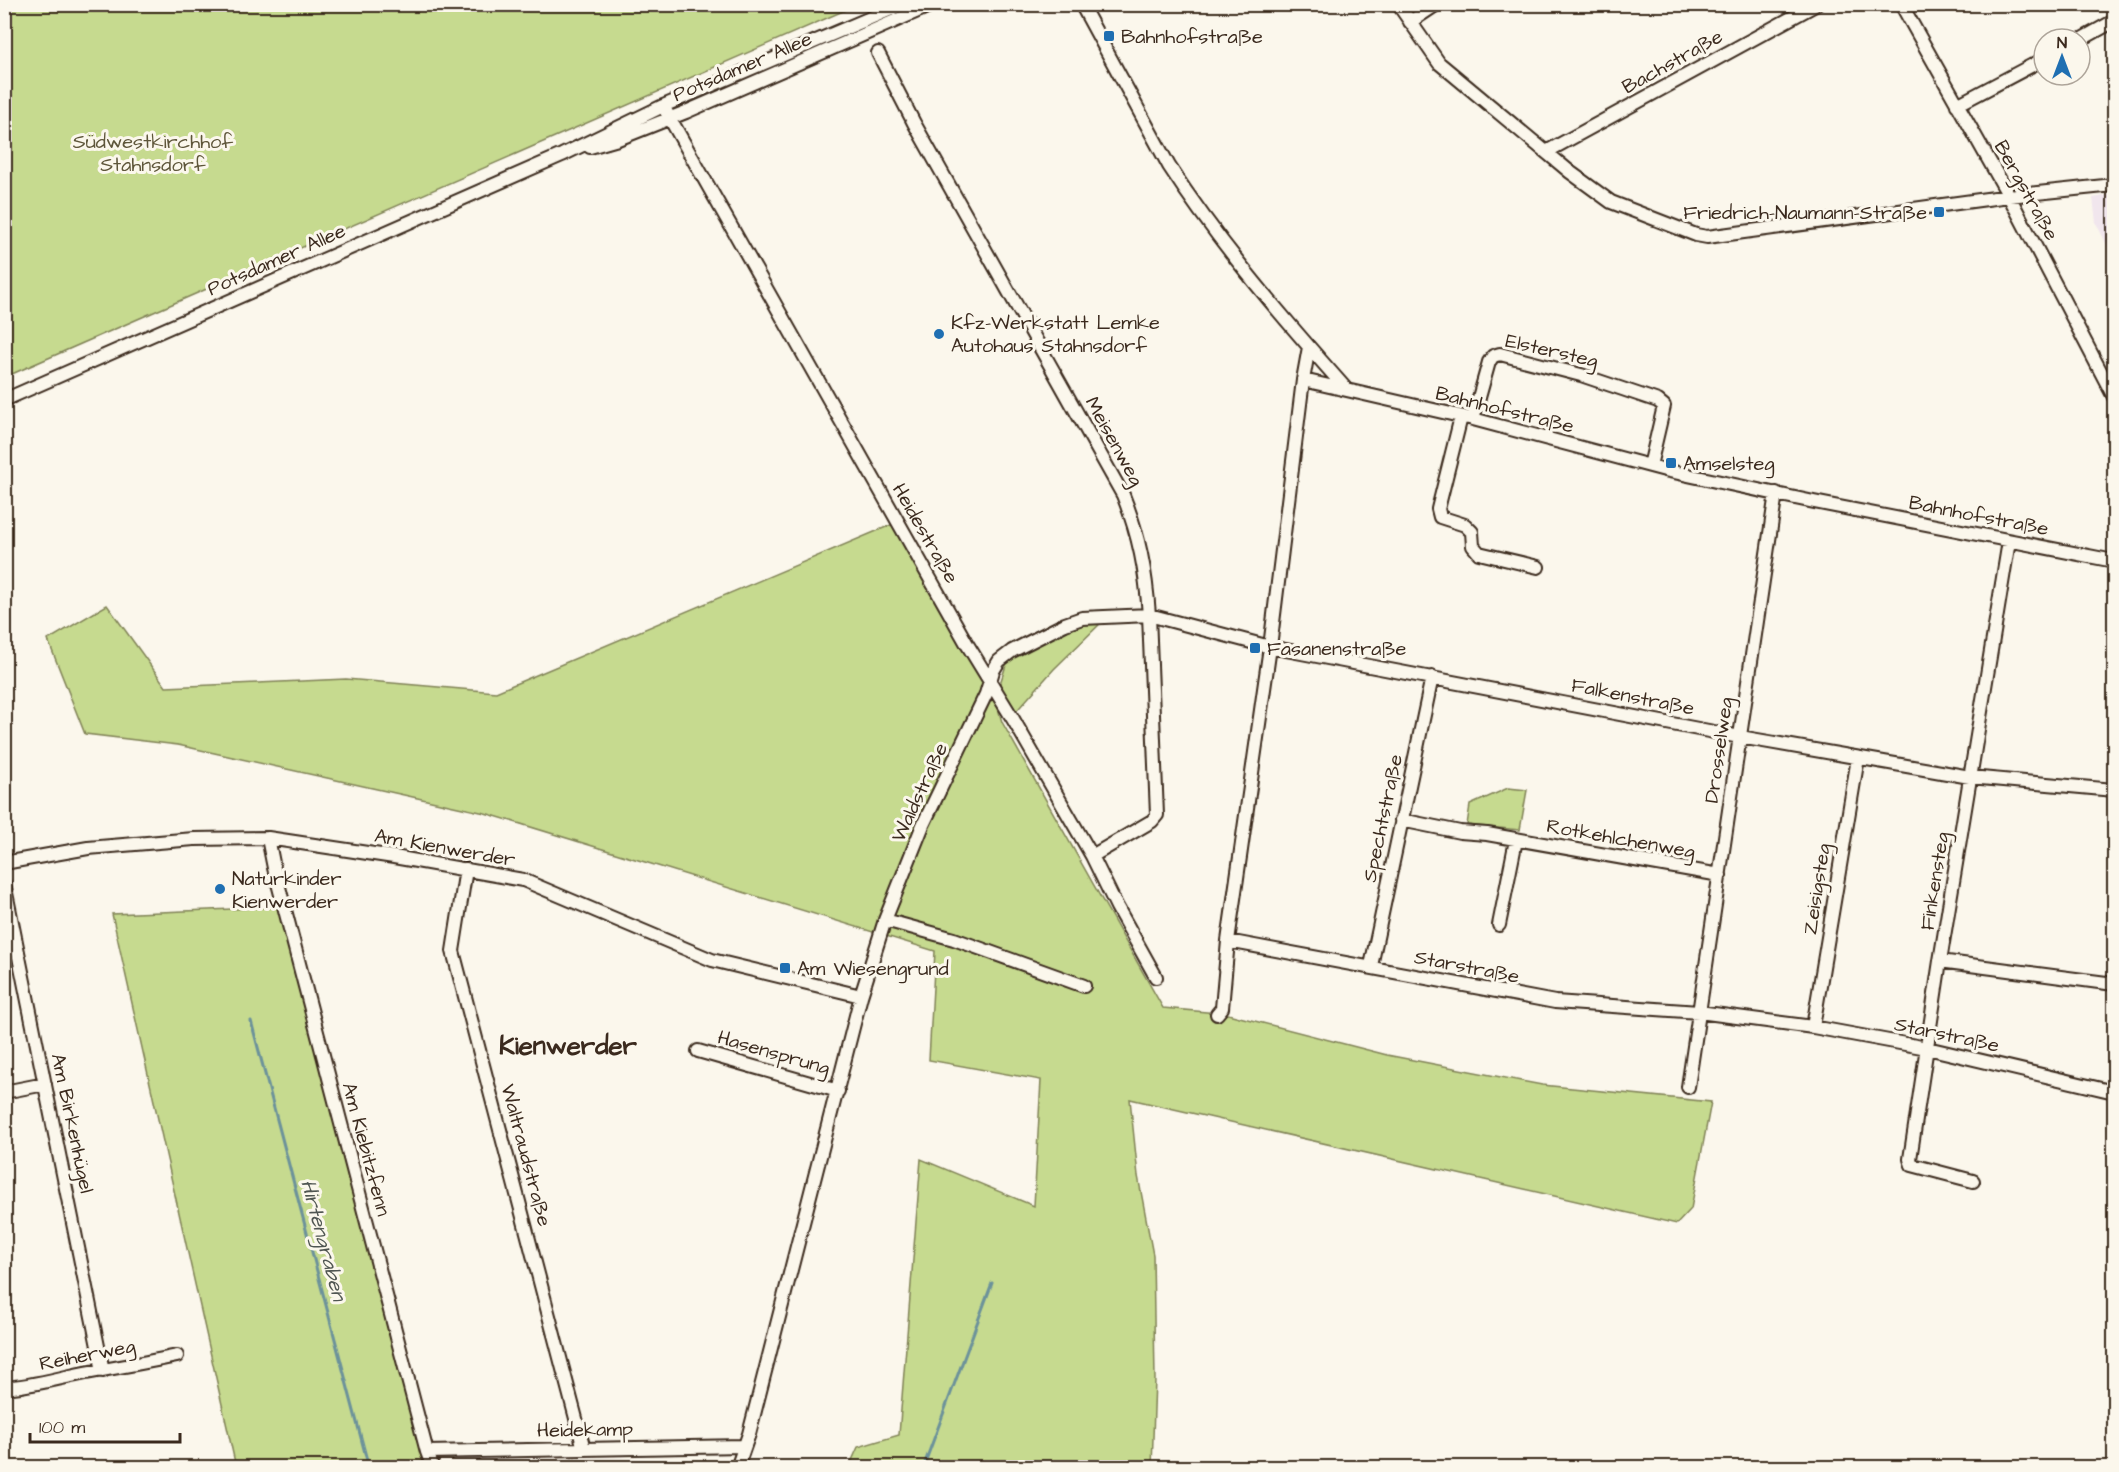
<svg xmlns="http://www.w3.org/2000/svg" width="2119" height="1472" viewBox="0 0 2119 1472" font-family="'Architects Daughter',sans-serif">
<rect width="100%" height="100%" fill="#fbf7ec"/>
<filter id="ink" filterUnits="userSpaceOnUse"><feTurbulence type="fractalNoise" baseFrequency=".0167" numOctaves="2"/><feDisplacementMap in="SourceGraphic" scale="12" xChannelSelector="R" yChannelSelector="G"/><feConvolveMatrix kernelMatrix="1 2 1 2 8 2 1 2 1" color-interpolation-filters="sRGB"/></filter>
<g filter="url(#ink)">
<path fill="#f1e6ed" d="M2114,194V249L2110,251L2096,223L2093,198Z"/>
<path fill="#c6da8f" stroke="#808256" stroke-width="1.5" d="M5,4H857V5L5,377Z
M898,522L990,681L1002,722L1163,1008L1228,1014L1387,1055L1542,1085L1711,1102L1691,1209L1677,1224L1130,1099L1138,1176L1153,1255L1155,1379L1152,1467H849L858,1447L899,1435L921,1159L1034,1206L1041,1080L929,1060L935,951L485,813L178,745L85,734L48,640L107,605L166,687L346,679L496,692Z
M1105,619L1054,669L1012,716L998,690L1008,659L1066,625Z
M1508,788L1527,790L1520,830L1467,825L1470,805Z
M281,907L429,1467H236L112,914Z"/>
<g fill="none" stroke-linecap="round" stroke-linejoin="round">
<path stroke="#6c929a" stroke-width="3" d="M251,1021L369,1468
M923,1468L992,1283"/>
<g stroke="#3b2a1e" stroke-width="16">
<path id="minor" d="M1081,4L1169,166C1221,246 1284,319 1347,390
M1398,4L1439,63L1570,172L1611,202L1696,235L1707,237L2009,196L2114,185
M1901,4L2009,196L2114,397
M1410,22L1437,4
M2080,40L2114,21
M878,53L914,123L1123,495C1139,535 1146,571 1149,615L1157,815L1152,821L1092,856
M1957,105L2044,59
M663,106L967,644L1013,719L1092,856L1117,907L1156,977
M590,147L618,139L686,112L934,4
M1546,152L1817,4
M1303,380L1473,419L1669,471L1814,502L2114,561
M4,400L562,155L663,106L903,4
M1461,417L1438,509L1440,517L1465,525L1472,532L1473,546L1479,553L1538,567
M1473,419L1489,362L1493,356L1500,354L1581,375L1658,401L1664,406L1650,466
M1401,820L1460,832L1487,834L1720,875
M268,838L274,868L427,1452L433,1468
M4,863L88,848L194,839L268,838L394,857L523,880L712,960L861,996
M466,869L453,951L584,1449
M4,883L103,1371
M885,920L954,939L1084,986
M1499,925L1516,840
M1228,941L1555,1002L1699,1012L1813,1027L1927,1048L2114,1092
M1940,961L2114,984
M1371,966L1432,677
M1217,1014L1222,1008L1228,941L1270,647L1303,380L1309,347
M1813,1027L1858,758
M698,1051L838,1091
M1688,1087L1776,493
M4,1092L45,1084
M1973,1181L1912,1165L1910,1159L1940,961L2009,541
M4,1388C34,1386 62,1377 91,1372C120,1367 149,1362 177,1356
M427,1452L744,1446
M737,1468L749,1434L861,996L885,920L923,825L986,694L993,671L999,661L1012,651L1065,624L1082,618L1149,615L1270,647L1740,737L1970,777L2114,790"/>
</g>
<use href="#minor" stroke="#fbf7ec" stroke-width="12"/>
</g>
</g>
<g fill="#1f6fb2" stroke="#fbf7ec" stroke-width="2">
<rect x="1103" y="30" width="12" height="12" rx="3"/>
<rect x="1933" y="206" width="12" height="12" rx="3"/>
<circle cx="939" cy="334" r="6"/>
<rect x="1665" y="457" width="12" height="12" rx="3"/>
<rect x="1249" y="642" width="12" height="12" rx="3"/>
<circle cx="220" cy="889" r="6"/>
<rect x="779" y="962" width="12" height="12" rx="3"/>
</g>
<g text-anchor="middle" stroke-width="6" stroke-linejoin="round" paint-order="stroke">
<g font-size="20" fill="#3b2a1e" stroke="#fbf7ec" text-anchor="start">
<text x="1121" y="43">Bahnhofstraße</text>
<text x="1927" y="219" text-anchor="end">Friedrich-Naumann-Straße</text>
<text x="951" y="329">Kfz-Werkstatt Lemke<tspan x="951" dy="23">Autohaus Stahnsdorf</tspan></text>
<text x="1683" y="470">Amselsteg</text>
<text x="1267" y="655">Fasanenstraße</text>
<text x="232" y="885">Naturkinder<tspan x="232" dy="23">Kienwerder</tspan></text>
<text x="797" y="975">Am Wiesengrund</text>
</g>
<g font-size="20" fill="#3b2a1e" stroke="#fbf7ec">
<text transform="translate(1672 61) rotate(-29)" y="7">Bachstraße</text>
<text transform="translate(742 66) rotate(-23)" y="7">Potsdamer Allee</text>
<text transform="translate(2027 190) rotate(61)" y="7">Bergstraße</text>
<text transform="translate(276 259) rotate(-24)" y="7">Potsdamer Allee</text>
<text transform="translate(1552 350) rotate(13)" y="7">Elstersteg</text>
<text transform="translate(1505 409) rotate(14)" y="7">Bahnhofstraße</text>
<text transform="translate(1115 441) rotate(61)" y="7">Meisenweg</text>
<text transform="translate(1979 515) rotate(11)" y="7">Bahnhofstraße</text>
<text transform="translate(926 533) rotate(60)" y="7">Heidestraße</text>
<text transform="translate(1633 696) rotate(11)" y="7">Falkenstraße</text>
<text transform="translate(1718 750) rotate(-82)" y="7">Drosselweg</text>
<text transform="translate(919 792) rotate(-65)" y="7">Waldstraße</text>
<text transform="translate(1382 818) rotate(-78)" y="7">Spechtstraße</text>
<text transform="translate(1621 838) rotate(10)" y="7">Rotkehlchenweg</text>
<text transform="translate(445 847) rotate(10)" y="7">Am Kienwerder</text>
<text transform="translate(1934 881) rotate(-81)" y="7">Finkensteg</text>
<text transform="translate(1816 889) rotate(-81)" y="7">Zeisigsteg</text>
<text transform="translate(1467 966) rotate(11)" y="7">Starstraße</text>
<text transform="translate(1947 1034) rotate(12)" y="7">Starstraße</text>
<text transform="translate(774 1052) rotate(16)" y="7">Hasensprung</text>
<text transform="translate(73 1123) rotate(78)" y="7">Am Birkenhügel</text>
<text transform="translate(367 1149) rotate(75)" y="7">Am Kiebitzfenn</text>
<text transform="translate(527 1155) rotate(75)" y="7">Waltraudstraße</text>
<text transform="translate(87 1354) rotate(-11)" y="7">Reiherweg</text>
<text transform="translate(585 1429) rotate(-1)" y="7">Heidekamp</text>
</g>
<g font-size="20" fill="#5e563a" stroke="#fbf7ec">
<text x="153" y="148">Südwestkirchhof<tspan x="153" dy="23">Stahnsdorf</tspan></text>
</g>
<g font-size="21" font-style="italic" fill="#505652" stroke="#fbf7ec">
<text transform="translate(324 1240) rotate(75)" y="7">Hirtengraben</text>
</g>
<g font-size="26" font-weight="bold" fill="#3b2a1e" stroke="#fbf7ec">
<text x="568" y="1054">Kienwerder</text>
</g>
</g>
<rect width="2119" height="1472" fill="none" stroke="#fbf7ec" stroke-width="24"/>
<rect x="12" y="12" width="2095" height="1448" fill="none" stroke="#3b2a1e" stroke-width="2" filter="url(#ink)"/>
<g transform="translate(2062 57)"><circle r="28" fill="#fbf7ec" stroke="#aea59a" stroke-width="1.5"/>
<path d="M0-4.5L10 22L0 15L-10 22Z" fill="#1f6fb2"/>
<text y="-9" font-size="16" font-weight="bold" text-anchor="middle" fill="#3b2a1e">N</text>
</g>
<path d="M30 1433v9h150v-9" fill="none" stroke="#3b2a1e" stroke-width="3"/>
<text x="39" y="1433" font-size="18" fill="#3b2a1e" stroke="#fbf7ec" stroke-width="4.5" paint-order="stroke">100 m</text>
</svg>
